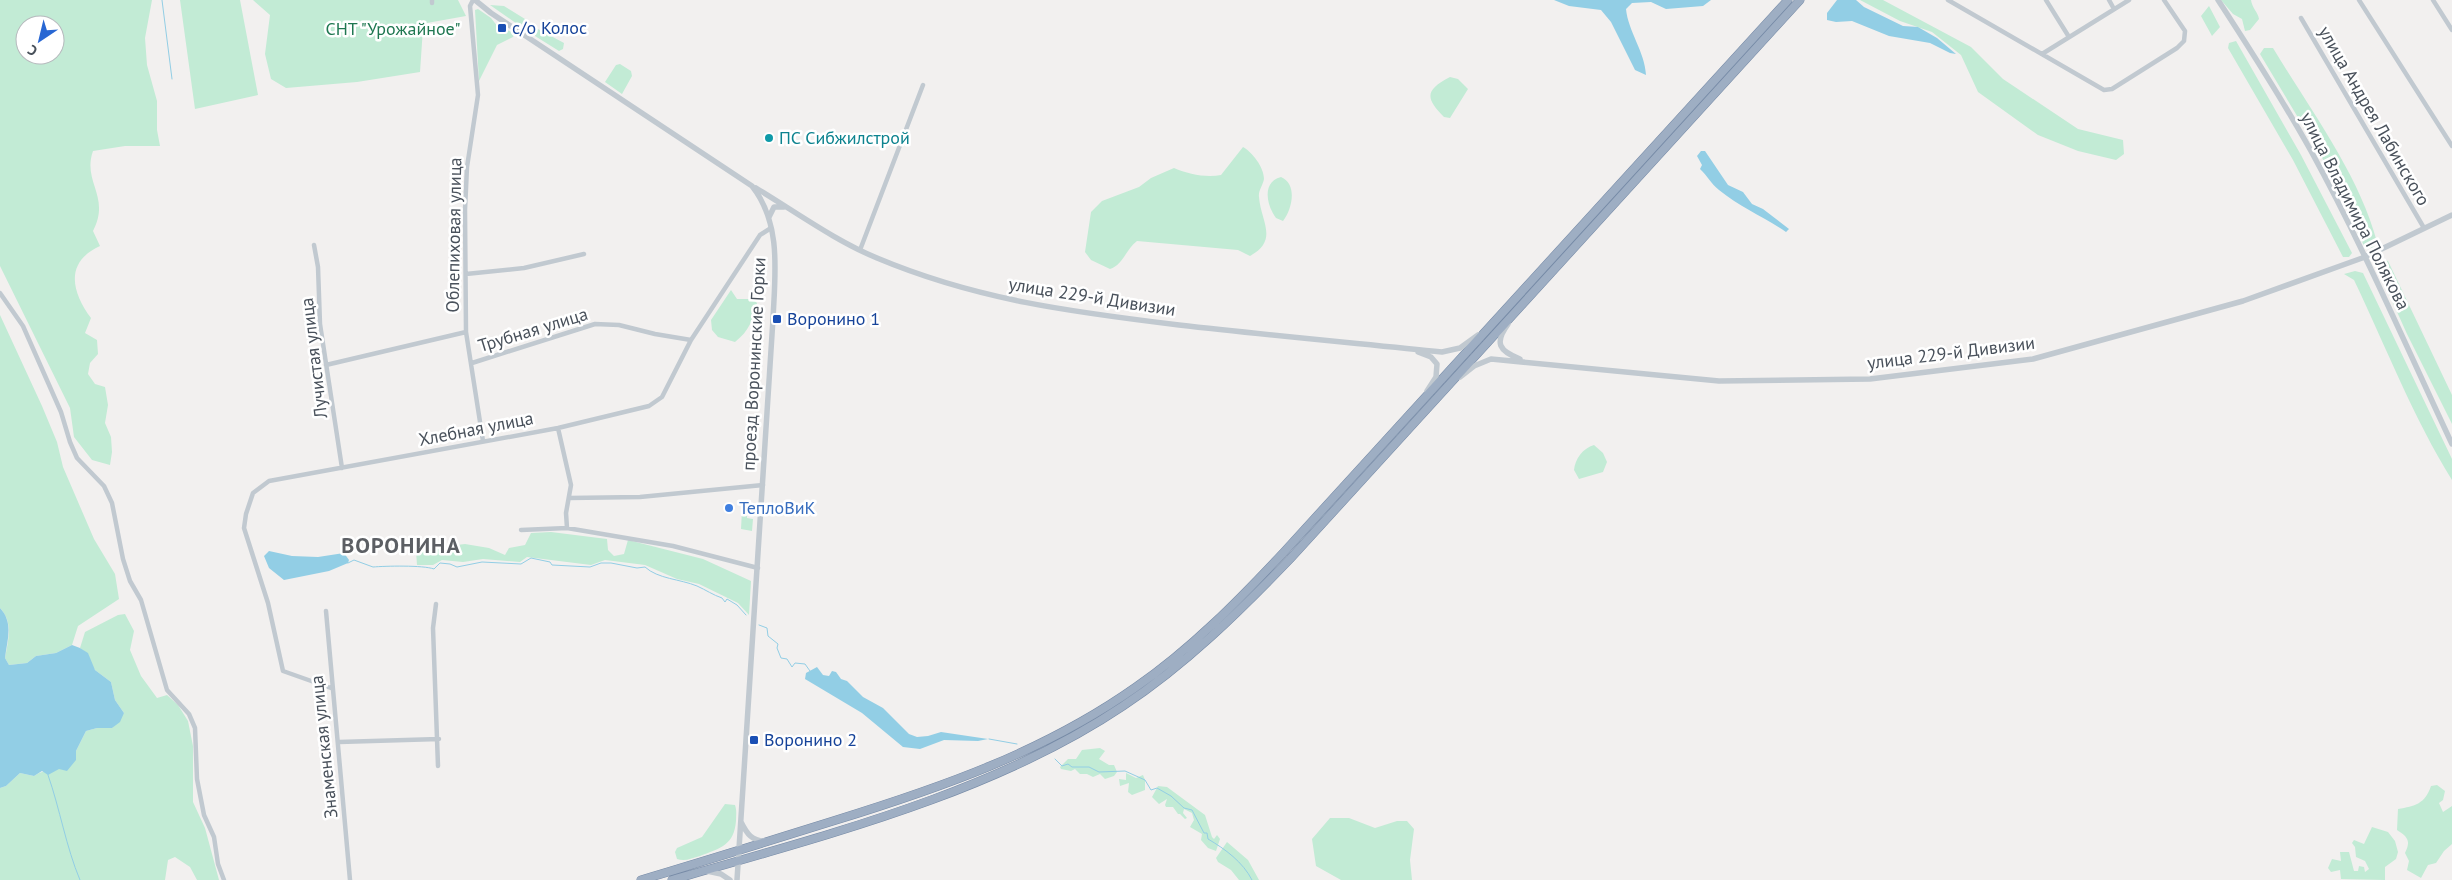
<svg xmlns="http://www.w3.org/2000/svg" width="2452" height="880" viewBox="0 0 2452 880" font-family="'PT Sans',sans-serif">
<rect width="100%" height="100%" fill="#f2f0ef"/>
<path fill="#c2ebd5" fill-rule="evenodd" d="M0,0H152L145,38L147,65L157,101V130L160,146H125L93,151C82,182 111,196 93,231L100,246C65,262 71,291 91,318L85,333L97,340L98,354L90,363L88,374L95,384L105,387L108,405L105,423L111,437L112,452L110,465L92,460L74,437L70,408L0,266ZM25,25H55V55H25Z
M180,0H240L258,95L195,109Z
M253,0H458L466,16L427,23L423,28L420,72L357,82L286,88L271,79L265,54L270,15Z
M1860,0H1883L1971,47L2003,79L2078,129L2123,140L2124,154L2116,160L2078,151L2038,135L1978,92L1961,55L1932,32L1900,21Z
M2221,0H2251C2252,8 2258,12 2259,19L2250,30L2245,31L2242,19L2233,14Z
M490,5L504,6L525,19L523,26H520Z
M2209,6L2220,27L2212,36L2201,16Z
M478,9L491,18L498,27L515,33L513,37L497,45L479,81L475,10Z
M536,28L564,43L563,49L559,51L535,36L534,32Z
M2236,41L2301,155L2352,253L2349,257H2343L2293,160L2228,48L2229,43Z
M2264,48H2273C2309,108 2359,174 2377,242L2372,248H2365L2330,171L2260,54Z
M620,64L631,71L632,76L622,94L605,82L616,65Z
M1450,77L1458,79L1468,89L1450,118L1444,117C1425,98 1425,90 1450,77Z
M1243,147C1252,152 1264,167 1264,179C1263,185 1258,191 1259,197C1261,222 1279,240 1250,256L1238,250L1137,241C1126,249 1123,265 1110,269L1091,260L1085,252L1091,212L1102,201L1139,187L1151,178L1174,168C1188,174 1206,178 1221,175Z
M1281,177C1298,184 1292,210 1283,221L1276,218C1267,206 1261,182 1281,177Z
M2381,259L2388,261L2452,395V424L2407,334L2375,263Z
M2355,271L2363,273L2452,459V480C2413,417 2386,347 2354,280L2344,274Z
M731,290L737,299H753L757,303C753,320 749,331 735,342L718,337L712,330L711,320Z
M0,315L42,406L57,442L63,467L94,539L115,574L119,599L78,626L72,645L56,653L36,656L27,663L9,665L5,658C8,640 14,623 0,608Z
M1594,445L1603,453L1607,462L1603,472L1579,479L1574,470C1575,459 1583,448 1594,445Z
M742,510H747V518L753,519L752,531L741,529Z
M551,532L607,539L608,550L614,556L624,554L628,540L703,559L751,581L749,615L738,603L699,584L677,579L645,565L605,560L591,565L527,557L520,562L483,559L463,562L442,560L433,565H417L416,551L412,542L440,547L465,544L489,548L505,555L509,548L525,545L531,533Z
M125,614L134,631L130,650L141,676L157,698L167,695L178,705L188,721L193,746V802L205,828L219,880H197L190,867L175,857L168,860L165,880H0V788L6,786L20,773L34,776C47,767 63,771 75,760L76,751L86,731L97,728H112L124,713L115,700L111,682L95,670L91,664L88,654L80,648L85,632L118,615Z
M1100,748L1105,751L1099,759L1109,765H1114L1117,772L1114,776L1105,779L1100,774L1093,777L1087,774H1080L1075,769L1071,771L1061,769L1060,767L1068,759H1076L1082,750Z
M1126,773L1136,778L1143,775L1145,780V790L1132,795L1128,792L1129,783L1120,786L1119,779L1126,780Z
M2437,785L2445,791L2443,800L2439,803L2443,812L2452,806V844L2444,851L2436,863L2428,865L2421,878L2407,870L2409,861L2405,853C2411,841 2408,837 2397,830L2398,809C2415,806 2425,804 2431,786Z
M1158,786L1167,787L1205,815L1212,837L1214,839L1217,835L1220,839L1216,851L1208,848L1201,840L1202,834L1190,827L1194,820L1192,813L1184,809L1183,813L1187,818L1185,819L1180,814H1178L1173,807H1166L1165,805L1167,799L1159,804L1152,797Z
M725,804L735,805C737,811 736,815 736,821C734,845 721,848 700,856C692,858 685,862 677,859L675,852L677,848L702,837Z
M1330,818H1349L1375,828L1397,821H1407L1414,829L1410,860L1412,880H1341L1316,866L1312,839Z
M2372,827L2388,832L2395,841L2398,852L2396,859L2385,867V880L2341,879L2340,870L2331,872L2328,868L2332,859L2341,861L2340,852H2349L2354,871H2358L2359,866L2364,867L2365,872L2369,869L2365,861L2356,857L2355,847L2352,843L2354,840L2364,844Z
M1227,842L1248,860L1259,880H1239L1231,870L1218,862L1216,858Z"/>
<path fill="#92cee5" d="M1554,0H1711L1703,6L1666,9L1651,2L1632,3L1626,9C1628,31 1645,52 1646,75L1635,70L1611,22L1601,10L1569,6Z
M1837,0H1856L1864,7L1903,26L1918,27L1937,38L1956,54L1950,53L1930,43L1889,36L1852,21L1836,22L1827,20V13Z
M1701,151H1705L1728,185L1743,192L1752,204L1763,209L1789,229L1786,232C1764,217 1740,207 1719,190C1711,184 1707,175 1700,169L1702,165L1697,156Z
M269,551L292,556L318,557L344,553L349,560L348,563L329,571L284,580L269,568L264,556Z
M0,608C14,623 7,640 5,658L9,665L27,663L36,656L56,653L72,645L80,648L88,653L95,670L111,682L115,700L124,713L120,722L112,728H97L86,731L76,751V760L67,771L59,769L48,775L42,771L34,776L20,773L6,786L0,788Z
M817,667L823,675L829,676L832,671L836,672L841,679L847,681L863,697L883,708L909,734L917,737L928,736L941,732L988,739L978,741L944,740L920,749L903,747L862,713L805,679L806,673Z"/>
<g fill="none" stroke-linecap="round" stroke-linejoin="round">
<path stroke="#92cee5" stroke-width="1" d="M162,0L172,79
M348,563L354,560L373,567C385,566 423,565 434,569L440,563L450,564L457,567L482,562L521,564L531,558L550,562L552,565L590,567L601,563H611L637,568L645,567C658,579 680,579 697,586C706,590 713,595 722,598L725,602L727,599L737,605L746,615
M759,625L767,628L768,636L778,644L777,648L781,658L787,659L792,667L795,663L805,664L810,671
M989,739L1017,744
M1055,759L1062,766L1068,764L1072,767H1089L1099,772L1125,771L1145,780L1151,790L1157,788L1171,796L1184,808L1192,810L1204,833H1207L1208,839C1225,849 1243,862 1252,880
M48,775C60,809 66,847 80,880"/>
<g stroke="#768aa6" stroke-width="9">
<path id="trunk" d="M641,880C705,861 769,841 833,821C940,788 1044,752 1136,687C1191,649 1238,601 1284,552L1788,0
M672,880C822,836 992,794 1123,706C1185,665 1238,613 1290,559L1800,0"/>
</g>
<path stroke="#c1c9d0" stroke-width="4.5" d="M432,0V3
M473,0L470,6L478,95L467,167L465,210L466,332L483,441
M1948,0L2104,90L2112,89L2177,48L2184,41L2185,31L2164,0
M2046,0L2069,37
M2109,0L2114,9
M2359,0L2452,146
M2433,0L2452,30
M2301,18L2424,228
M2042,54L2129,0
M314,245L318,267L320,324L342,468
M860,250L923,85
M466,274L524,268L584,254
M0,293L23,326L61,412L70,442L77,458L104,486L112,503L123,559L130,581L141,600L167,690L189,714L195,728L197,779L204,815L214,837L218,864L224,880
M472,363L595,324L619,325L655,334L691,340
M326,365L466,332
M558,428L571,485L566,513L567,528
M569,498L640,497L763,485
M521,530L567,528L673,546L758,568
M436,604L433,628L438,766
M326,611L350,880
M331,688L283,671L268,603L244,528L246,514L253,493L269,481L558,428L649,406L662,397L691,340L760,235L771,228
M339,742L439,739"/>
<path stroke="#c1c9d0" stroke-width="5.5" d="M475,0L491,13L752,186C782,224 775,274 773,319L737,880
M2218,0C2250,49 2282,99 2311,151C2363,246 2406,346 2452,444
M756,188C796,212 834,240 877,258C977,300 1072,312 1179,325C1266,335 1354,343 1442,352L1460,348L1478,335
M769,217L774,207H784
M1508,324C1494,343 1499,351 1520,359
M1418,352L1431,357L1437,364L1436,377L1427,391
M1460,377L1474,366L1491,359L1719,381L1870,379L2033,359L2243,301L2365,257L2452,215
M741,822C747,834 752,841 765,841
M707,871L721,874L730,880"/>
<use href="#trunk" stroke="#9eaec3" stroke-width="8"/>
</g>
<g fill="#1a4fb4" stroke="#fff" stroke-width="2">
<rect x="497" y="23" width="10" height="10" rx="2.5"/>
<rect x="772" y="314" width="10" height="10" rx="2.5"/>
<rect x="749" y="735" width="10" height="10" rx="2.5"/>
</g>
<circle fill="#0f9aa8" stroke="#fff" stroke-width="2" cx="769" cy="138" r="5"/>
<circle fill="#3f7fe0" stroke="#fff" stroke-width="2" cx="729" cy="508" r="5"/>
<g text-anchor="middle" stroke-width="5" stroke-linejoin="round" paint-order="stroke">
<g font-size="18" fill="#164399" stroke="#fff" text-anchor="start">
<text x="512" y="34">с/о Колос</text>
<text x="787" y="325">Воронино 1</text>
<text x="764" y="746">Воронино 2</text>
</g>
<g font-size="18" fill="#1f7751" stroke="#fff">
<text x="393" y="35">СНТ "Урожайное"</text>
</g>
<g font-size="18" fill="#49515b" stroke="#fff">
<text transform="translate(2374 116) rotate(60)" y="6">улица Андрея Лабинского</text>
<text transform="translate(2355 211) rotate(63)" y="6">улица Владимира Полякова</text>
<text transform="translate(454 235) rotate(-89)" y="6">Облепиховая улица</text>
<text transform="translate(1092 297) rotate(9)" y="6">улица 229-й Дивизии</text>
<text transform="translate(533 330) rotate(-17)" y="6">Трубная улица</text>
<text transform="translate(1951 353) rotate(-7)" y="6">улица 229-й Дивизии</text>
<text transform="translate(314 358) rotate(-97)" y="6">Лучистая улица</text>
<text transform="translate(754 364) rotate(-87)" y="6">проезд Воронинские Горки</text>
<text transform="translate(476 429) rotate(-11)" y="6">Хлебная улица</text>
<text transform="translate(324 747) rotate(-96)" y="6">Знаменская улица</text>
</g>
<g font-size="18" fill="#0d838f" stroke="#fff" text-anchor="start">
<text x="779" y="144">ПС Сибжилстрой</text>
</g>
<g font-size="18" fill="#366cbe" stroke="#fff" text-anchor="start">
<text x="739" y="514">ТеплоВиК</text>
</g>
<g font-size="22" font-weight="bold" letter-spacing="1" fill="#5c5f64" stroke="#fff">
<text x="401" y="553">ВОРОНИНА</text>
</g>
</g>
<g transform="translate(40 40) rotate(215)"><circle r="24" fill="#ffffff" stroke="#b6b9bd"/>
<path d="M0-4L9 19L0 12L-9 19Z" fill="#2867d3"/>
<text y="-8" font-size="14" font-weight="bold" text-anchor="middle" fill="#49515b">С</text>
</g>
</svg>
